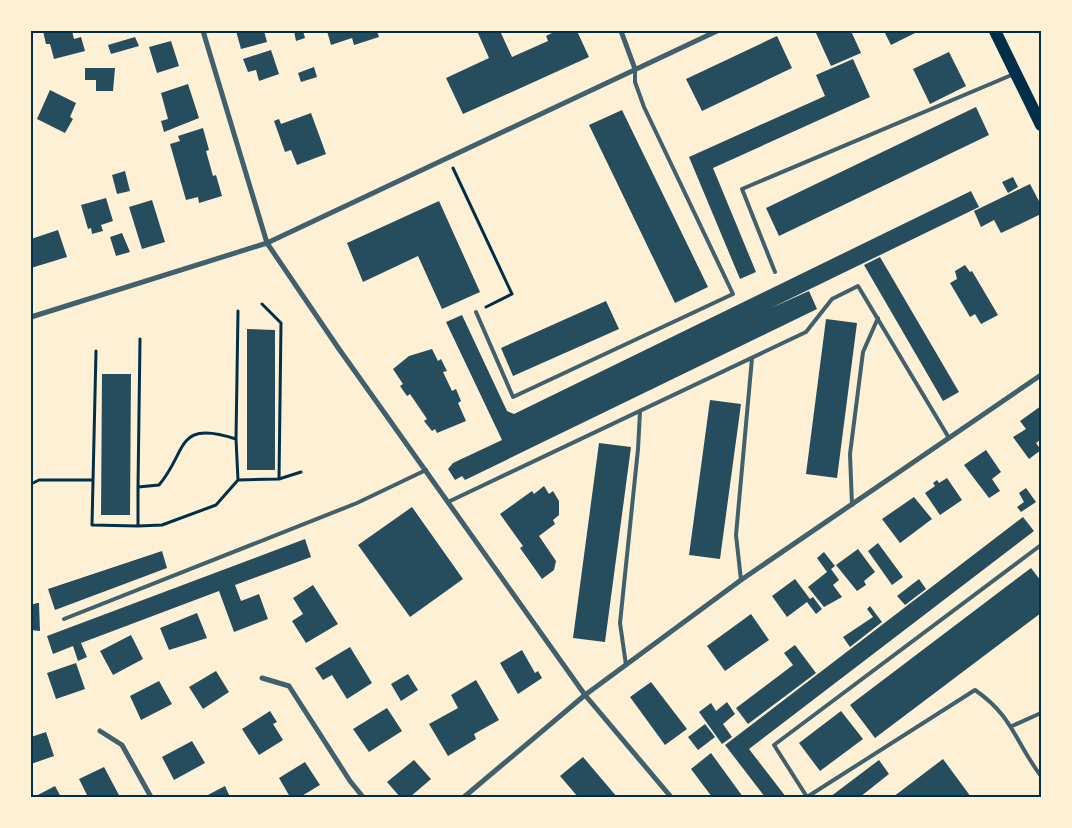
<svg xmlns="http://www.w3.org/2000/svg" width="1072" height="828" viewBox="0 0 1072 828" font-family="'Varela Round',sans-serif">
<rect width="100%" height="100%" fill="#fdf0d5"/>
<path fill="#264d5e" d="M43,31H72L74,39L81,37L85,51L54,59L50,44H46Z
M236,31H264L267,42L241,49Z
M294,31H303L305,38L296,41Z
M327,31H377L379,37L354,45L352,38L331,45Z
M477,31H500L512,57L548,41L546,36L556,31H577L589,57L463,114L446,78L489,58Z
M815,31H851L861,53L831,66Z
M884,31H919L891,45Z
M777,36L792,68L702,111L686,79Z
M135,37L139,46L111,54L108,45Z
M171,41L179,66L157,73L149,47Z
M271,50L279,74L259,81L256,70L248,72L243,59Z
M949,52L966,86L930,104L913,69Z
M853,59L870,97L713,168L756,272L740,279L689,157L825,96L816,75Z
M314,67L317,77L301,82L298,73Z
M85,68H115L113,91H96V80H85Z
M188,84L199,118L164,132L161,121L168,119L161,93Z
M50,90L76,103L70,117L73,119L65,133L37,119Z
M976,107L989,135L779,236L766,208Z
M622,110L708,287L675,303L589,125Z
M311,113L326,154L297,165L291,150L285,152L274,121L279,119L281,124Z
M203,128L209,150L206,151L213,176L216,175L222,196L199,203L198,197L186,200L170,144L180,141L178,136Z
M125,171L130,191L117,194L112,175Z
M1013,177L1018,187L1008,193L1002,182Z
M1030,184L1041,205V214L1001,233L994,220L981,227L974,211Z
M971,191L979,207L771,308L809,291L817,309L465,480L462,476L455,480L448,469L453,463L502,440L446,322L462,315L507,411L514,414Z
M106,198L113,221L101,225L103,231L92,234L91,228L88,229L81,205Z
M152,200L165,242L142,249L129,207Z
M439,201L480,292L442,309L418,256L363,282L347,243Z
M58,230L67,257L31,268V239Z
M122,233L130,252L116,256L110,237Z
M880,257L959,392L943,401L864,265Z
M965,265L970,272L972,271L998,315L981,324L975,314L970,317L950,283L957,279L955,271Z
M606,301L619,329L513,376L501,348Z
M826,319L857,323L837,478L806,474Z
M247,329L275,330V470H247Z
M432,349L438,361L441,359L447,371L443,372L452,391L456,389L461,401L458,403L466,421L437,433L435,429L432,431L424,421L427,419L410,394L407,396L400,386L403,384L393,369L409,356Z
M102,374H131L130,515H101Z
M710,400L741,404L720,559L689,555Z
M1041,406V439L1036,443L1041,450L1029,459L1013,437L1026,429L1020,421Z
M599,443L631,447L605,642L573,638Z
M986,450L1001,472L992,479L1000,491L989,498L964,465Z
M947,478L962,500L940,515L925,493L935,486L933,483L937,480L939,483Z
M544,486L549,494L553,491L559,501V515L553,520L555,524L539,536L556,561L554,570L542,579L520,548L523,546L500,514L532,491L534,494Z
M1026,488L1036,502L1021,512L1017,507L1024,502L1019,493Z
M914,497L932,519L900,543L882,519Z
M412,507L463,579L410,617L358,545Z
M1023,517L1034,531L749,749L786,797H765L725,745Z
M305,539L311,557L235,585L241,601L259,594L268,619L234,632L219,591L81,643L87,657L78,661L73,646L53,654L47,636Z
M878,543L903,577L892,585L868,551Z
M858,549L875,572L864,581L866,585L857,591L836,565Z
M162,551L167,568L55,610L48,589Z
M824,552L835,566L831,569L839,580L833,585L842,597L824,607L808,587L827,572L817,558Z
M1031,568L1041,581V613L875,738L850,705Z
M795,579L810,599L813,597L822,609L816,614L807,602L787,617L772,596Z
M919,579L926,589L905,605L897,596Z
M313,585L338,624L306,643L292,621L303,614L293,598Z
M37,603H39L40,631L31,630V605Z
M870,606L882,622L850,647L843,637L873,617L867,609Z
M197,613L207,638L169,650L160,628Z
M751,614L769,640L725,671L707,646Z
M131,635L143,659L113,675L100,651Z
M795,645L816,673L748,724L736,708L793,665L784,653Z
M350,647L372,683L347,699L332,675L323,680L315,668Z
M522,650L535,673L538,671L542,678L518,694L500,663Z
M76,663L85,689L56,699L47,673Z
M216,671L229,692L203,709L189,687Z
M408,674L418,690L401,701L391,684Z
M476,680L499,720L474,734L476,739L448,756L429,724L458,708L451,695Z
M159,681L172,704L141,720L130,696Z
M651,682L687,729L665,745L630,697Z
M727,702L735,714L723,724L732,737L722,744L699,712L711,703L716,711Z
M387,708L402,731L369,752L353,729Z
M270,711L277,722L273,724L283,740L259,755L242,729Z
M841,711L863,739L820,771L799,743Z
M705,724L715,737L698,750L688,737Z
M46,732L54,756L31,764V737Z
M192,741L205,763L174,780L162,757Z
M711,753L743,797H712L691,769Z
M583,757L617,797H578L560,776Z
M943,759L971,797H893Z
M414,760L431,779L410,797H400L387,782Z
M879,760L889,774L860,797H830Z
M305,762L320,785L300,797H290L279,778Z
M104,767L120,797H88L79,779Z
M55,786L61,797H34Z
M225,786L230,797H204Z"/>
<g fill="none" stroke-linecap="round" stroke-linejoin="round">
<path stroke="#003049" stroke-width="3" d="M453,168L512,294L486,307
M140,339L138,487L159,485C188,451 175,419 236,439L238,311
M96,351L92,525L138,526V487
M236,439L238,480L279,479L281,323L262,304
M279,479L301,472
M31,484L39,480H93
M138,526L162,525L216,505L238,480"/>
<path stroke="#3f606c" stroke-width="4" d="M775,272L742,189L1014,74
M476,312L513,397L733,294L644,107L635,82V69
M448,502L806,332L832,299L858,286L949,438
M852,505L850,454L863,352L878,318
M1041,545L774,745L807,797L975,690C1013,716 1015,742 1041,776
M741,580L736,535L752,358
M64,619L357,503L426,470
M626,665L620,623L638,449L640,412
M1012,726L1041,713"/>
<path stroke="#3f606c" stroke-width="5" d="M203,31L267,243L339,349L585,695L671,797
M621,31L635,69
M31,317L267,243L717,31
M262,678L289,686L350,781L363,797
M100,731L122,745L151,797
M464,797L585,695L741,580L1041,375"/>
<path stroke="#003049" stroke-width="12" d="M995,31L1041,125"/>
</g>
<rect width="1072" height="828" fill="none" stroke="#fdf0d5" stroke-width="65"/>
<rect x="32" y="32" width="1008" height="764" fill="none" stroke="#003049" stroke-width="2"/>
</svg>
